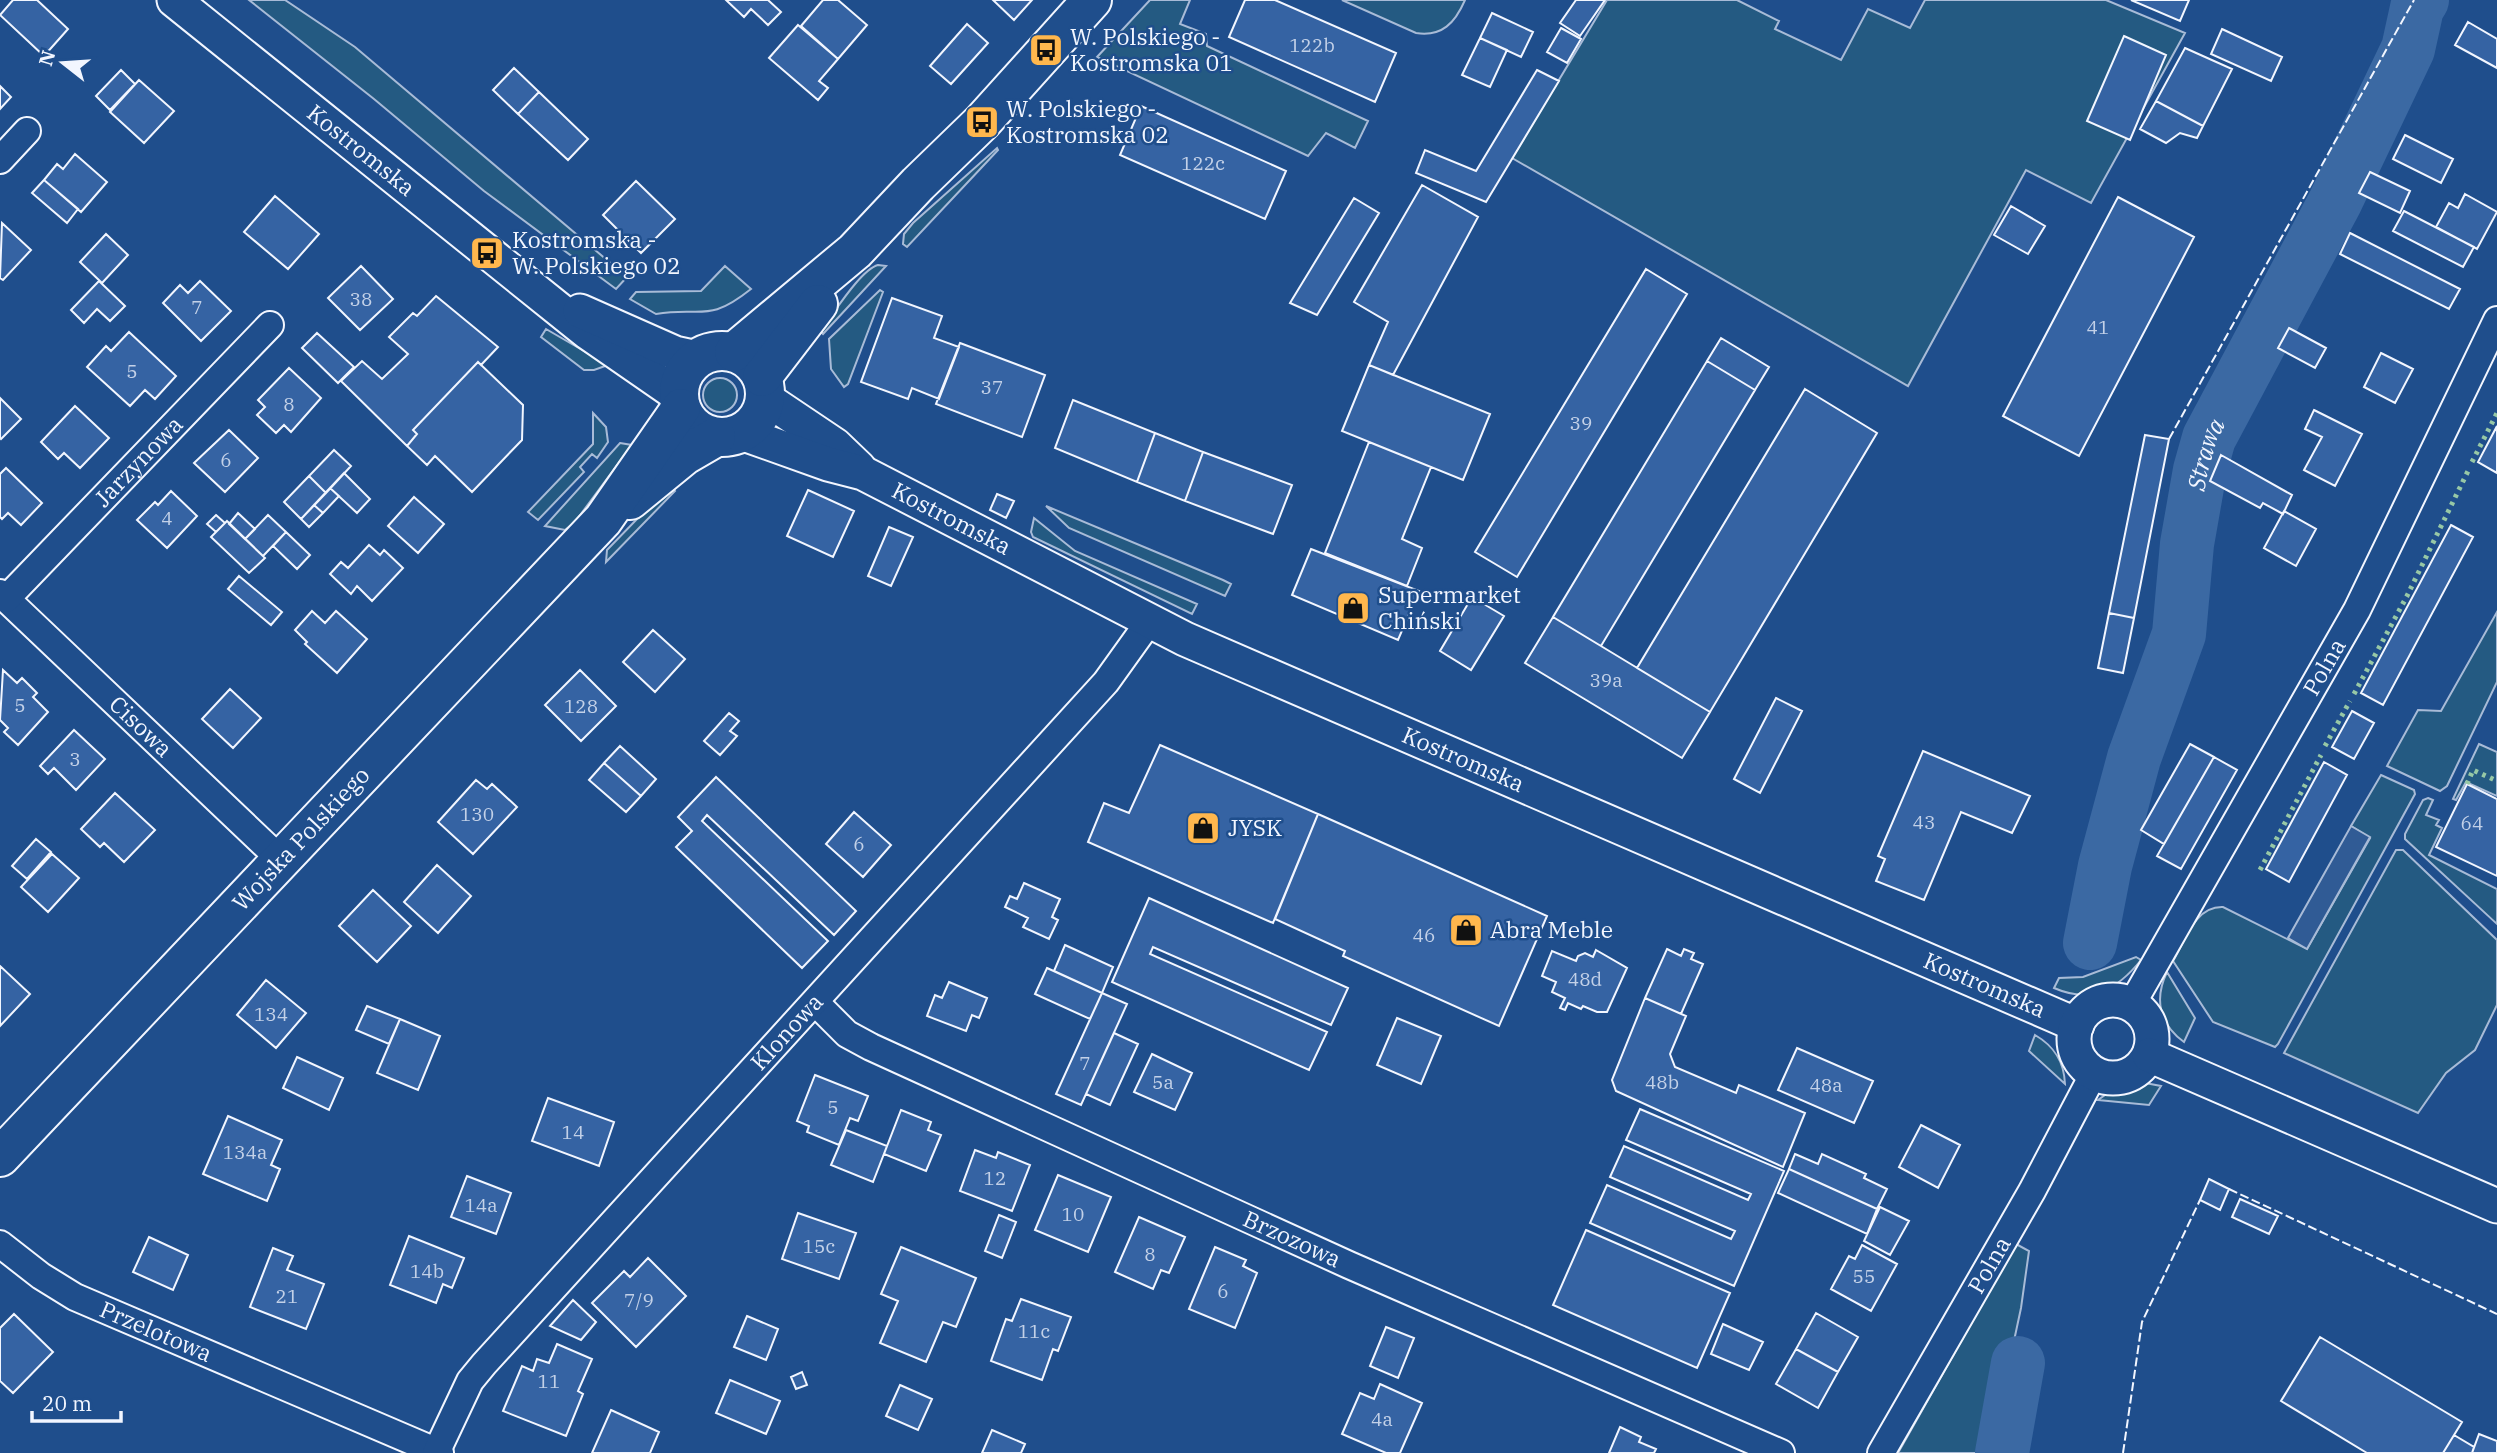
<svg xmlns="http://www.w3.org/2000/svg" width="2497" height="1453" viewBox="0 0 2497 1453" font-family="'IBM Plex Serif',serif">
<rect width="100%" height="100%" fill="#1f4e8c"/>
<path fill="#245a82" stroke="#a8bbd7" stroke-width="2" d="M249,0H285L355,47L627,277L616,289L484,191L374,99Z
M1150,0H1190L1180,24L1206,34L1207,46L1368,121L1355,148L1326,133L1308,156L1097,57Z
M1342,0H1465C1455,23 1442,37 1416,33Z
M1607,0H1737L1779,21L1775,29L1841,60L1868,9L1910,28L1925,0H2106L2185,33L2091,203L2026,170L1908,386L1512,158Z
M997,148L998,150L907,247L903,244L904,234L913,223Z
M878,265L886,266L823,334L820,331C833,315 860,270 878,265Z
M725,266L751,289C707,324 703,306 656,314L630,299L636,292L701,291Z
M880,290L883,292L848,384L844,387L831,369L829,339Z
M546,329L608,365L594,370H584L541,337Z
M703 395a17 17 0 1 1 34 0a17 17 0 1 1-34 0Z
M593,413L606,427L608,442L597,458L592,454L580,467L584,472L538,520L528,512L593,444Z
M620,443L632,445L575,522L565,530L545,526Z
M670,485L675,491L606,562L607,550Z
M1046,506L1223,580L1231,584L1225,596L1069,528Z
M1034,518L1075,551L1197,604L1192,614L1033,537L1031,532Z
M2497,612V682L2447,786L2440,791L2387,766L2418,710L2441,711Z
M2479,744L2497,752V796L2466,782L2456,800L2453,799Z
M2381,775L2414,790L2415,794L2278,1044L2275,1047L2213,1022L2173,961C2186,939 2195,906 2223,907L2307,949L2370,838L2351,826Z
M2428,798L2433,800L2426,815L2439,820L2436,825L2442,828L2429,855L2497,889V924L2405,839V834L2423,800Z
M2396,850H2403L2497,940V1005L2475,1050L2446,1073L2418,1113L2284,1053Z
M2136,957L2141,960C2117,990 2091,1004 2054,988L2059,978L2083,977Z
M2167,972L2195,1018L2184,1042C2159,1024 2154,999 2167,972Z
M2035,1035C2054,1046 2064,1061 2065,1084L2029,1051Z
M2140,1082L2161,1086L2149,1105L2098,1100L2115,1088Z
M2016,1244L2029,1251L2021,1308L1990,1453H1898Z"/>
<path fill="#305b95" stroke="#a8bbd7" stroke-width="2" d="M2351,826L2370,837L2307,949L2288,938Z"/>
<path fill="#3b69a3" stroke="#a8bbd7" stroke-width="2" d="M2097,879L2118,880L2108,889L2095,947L2083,945Z"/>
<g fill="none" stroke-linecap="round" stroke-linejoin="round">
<g stroke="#3b69a3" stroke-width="54">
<path id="s1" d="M2090,943L2105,866L2134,758L2179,634L2187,544L2200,470L2209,438L2335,202L2408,49L2417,8L2422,0"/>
<path d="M2002,1453L2018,1363"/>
</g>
</g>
<path fill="#3563a3" stroke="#f2f6ff" stroke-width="2" d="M13,0H37L68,29L44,56L0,15Z
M726,0H768L781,12L768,25L751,9L744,17Z
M823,0H838L867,25L838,59L801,26Z
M993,0H1032L1014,20Z
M1245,0H1275L1396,53L1375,102L1229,37Z
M1576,0H1605L1580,36L1560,23Z
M2131,0H2189L2180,21Z
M1492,13L1533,32L1521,57L1480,38Z
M2468,22L2497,39V68L2455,45Z
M967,24L988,43L951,84L930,66Z
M798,25L838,59L819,81L828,88L818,100L769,58Z
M1561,28L1581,39L1567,63L1547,52Z
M2222,29L2282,57L2271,81L2211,54Z
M2124,36L2166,55L2130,140L2087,121Z
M1480,38L1507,50L1490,87L1462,75Z
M2185,48L2232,69L2203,126L2156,101Z
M514,68L539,92L518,114L493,90Z
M121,70L135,84L110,110L96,96Z
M1537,70L1559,81L1486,202L1416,173L1425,150L1476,171Z
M139,80L174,111L144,143L110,112Z
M0,86L11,97L0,109Z
M539,92L588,139L568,160L518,114Z
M2156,101L2203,126L2197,138L2180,133L2166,143L2140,129Z
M1141,106L1286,171L1265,219L1120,155Z
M2405,135L2453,159L2441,183L2393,159Z
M75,154L107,182L81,212L44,180L57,164L63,169Z
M2370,172L2410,191L2400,213L2359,193Z
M44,180L78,209L67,223L32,193Z
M636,181L675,219L641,253L603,215Z
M1422,185L1478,217L1393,375L1369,365L1388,322L1354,302Z
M2465,194L2497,212L2477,249L2436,227L2449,203L2458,208Z
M275,196L319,234L288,269L244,232Z
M2118,197L2194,237L2079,456L2003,416Z
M1354,198L1379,213L1317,315L1290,303Z
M2011,206L2045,226L2028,254L1994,235Z
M2404,211L2474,247L2463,267L2393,231Z
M2,223L31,250L3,280L0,278Z
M2350,233L2460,289L2449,309L2340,254Z
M106,234L128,255L102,283L80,262Z
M361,266L393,299L360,330L328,298Z
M1646,269L1687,294L1517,577L1475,552Z
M99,281L125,306L110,321L97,309L84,323L71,310Z
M200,281L231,311L201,341L163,303L180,285L188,293Z
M436,296L498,347L481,365L478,362L413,430L417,434L407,446L341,381L362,361L382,379L408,354L389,337L413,313L417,316Z
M892,298L942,316L934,338L959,347L939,399L912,388L908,399L861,382Z
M2289,328L2326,348L2315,368L2278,348Z
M129,332L176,376L155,399L145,390L130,406L87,367L106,346L111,351Z
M317,333L354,367L338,383L302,348Z
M1721,338L1769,367L1755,390L1707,361Z
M960,343L1045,375L1022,437L936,404Z
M2381,353L2413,369L2395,403L2364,387Z
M1707,361L1755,390L1601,646L1553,617Z
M478,362L523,405L522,440L472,492L435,456L427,465L407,446L417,434L413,430Z
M1369,365L1490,414L1463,480L1342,431Z
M289,368L321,398L291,432L284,425L276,433L257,415L265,407L258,400Z
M1805,389L1877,433L1710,712L1637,668Z
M0,398L21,419L1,439L0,438Z
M1073,400L1155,433L1137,482L1055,448Z
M75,406L109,438L80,468L64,453L58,459L41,442Z
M2314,410L2362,434L2335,486L2304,470L2322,437L2305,429Z
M2497,426V473L2478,462Z
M229,430L258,458L225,492L194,463Z
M1155,433L1203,452L1185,501L1137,482Z
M2145,435L2169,439L2134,618L2109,613Z
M1369,442L1431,467L1402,539L1422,548L1407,586L1325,553Z
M334,450L351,466L326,493L309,476Z
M1203,452L1292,485L1273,534L1185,501Z
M2221,455L2292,495L2283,514L2263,503L2260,508L2210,481Z
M6,468L42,503L21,525L8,513L2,519L0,517V474Z
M344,473L370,499L357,513L330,488Z
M309,476L326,493L301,519L284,502Z
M330,488L339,496L323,513L314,505Z
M808,490L854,511L833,557L787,536Z
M171,491L197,516L167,548L137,520L155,502L158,505Z
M997,494L1014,501L1006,518L990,510Z
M414,497L444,524L418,553L388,526Z
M314,505L323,513L309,527L301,519Z
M2284,511L2316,529L2296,566L2264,548Z
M238,513L255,529L245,539L229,524Z
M216,515L225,523L216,532L207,524Z
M268,515L286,532L263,556L245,539Z
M227,521L265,558L249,573L211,537Z
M2451,525L2473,537L2383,705L2361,693Z
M889,527L913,537L891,586L868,576Z
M286,532L310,555L297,569L273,546Z
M369,545L380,555L384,550L403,568L372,601L357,586L351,594L330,574L341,562L348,568Z
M1311,549L1419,591L1398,640L1292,595Z
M239,576L282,612L271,625L228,589Z
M1472,597L1504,616L1471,670L1440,651Z
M312,611L325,623L336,611L367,639L337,673L305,644L307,642L295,630Z
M2109,613L2134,618L2123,673L2098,668Z
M1553,617L1710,712L1682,758L1525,663Z
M653,630L685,659L655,692L623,662Z
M3,670L17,683L22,678L37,693L33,697L48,712L18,745L4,732L8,728L0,720Z
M580,670L616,706L581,741L545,705Z
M230,689L261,718L233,748L202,719Z
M1776,698L1802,711L1760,793L1734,779Z
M2352,711L2374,723L2354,759L2332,747Z
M729,713L739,721L730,731L737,736L720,755L704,741Z
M74,730L105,759L76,790L54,768L48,774L40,766Z
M2190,744L2214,757L2164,844L2141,830Z
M1160,745L1318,814L1273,923L1088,842L1104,803L1129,813Z
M620,746L656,779L641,796L604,763Z
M1923,751L2030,796L2012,833L1961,812L1924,900L1876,881L1885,859L1878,856Z
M2214,757L2237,770L2181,869L2157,856Z
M2324,762L2347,775L2289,882L2266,869Z
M604,763L641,796L626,812L589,780Z
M716,777L856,911L834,935L707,815L702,821L828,941L802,968L676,847L692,831L678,817Z
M476,780L487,789L492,784L517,807L473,854L438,822Z
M2467,784L2497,799V876L2436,847Z
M115,793L155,830L124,862L104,843L100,847L81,829Z
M854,812L891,845L863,877L826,844Z
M1318,814L1547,916L1499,1026L1343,956L1345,951L1275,919Z
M36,839L51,852L27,879L12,866Z
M52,854L79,878L48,912L21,887Z
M437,865L471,896L438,933L404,902Z
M1024,883L1060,899L1052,917L1058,920L1049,939L1023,927L1028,918L1005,907L1010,896L1017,899Z
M373,890L411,926L377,962L339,926Z
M1149,898L1348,988L1331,1025L1153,947L1150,954L1327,1032L1309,1070L1112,982Z
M1065,945L1113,967L1102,993L1054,971Z
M1667,949L1681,956L1684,949L1694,953L1691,959L1703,964L1681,1014L1645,998Z
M1596,950L1627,968L1607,1012H1597L1583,1006L1581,1009L1568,1003L1565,1010L1560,1008L1565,998L1552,992L1556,982L1542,976L1552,951L1576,961L1578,956L1585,953L1593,957Z
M0,966L30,994L0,1026Z
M1047,968L1102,993L1090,1019L1035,994Z
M266,980L306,1013L276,1048L237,1015Z
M949,982L987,998L979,1018L972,1015L966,1031L927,1016L935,995L942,998Z
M1102,993L1127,1004L1081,1105L1056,1094Z
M1645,998L1686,1016L1670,1054L1675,1067L1736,1093L1739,1085L1805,1113L1783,1167L1616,1091L1612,1080Z
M367,1006L400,1019L389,1044L356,1030Z
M1397,1018L1441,1036L1421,1084L1377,1065Z
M400,1019L440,1036L418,1090L377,1073Z
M1114,1033L1138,1044L1110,1105L1086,1094Z
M1797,1048L1873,1081L1854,1123L1778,1090Z
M1152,1054L1192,1073L1175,1110L1134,1092Z
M297,1057L343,1078L329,1110L283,1088Z
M815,1075L868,1096L858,1121L850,1118L839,1145L807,1132L809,1126L797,1121Z
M548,1098L614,1122L599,1166L532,1141Z
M1640,1109L1784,1171L1734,1286L1590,1223L1607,1185L1731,1239L1735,1231L1610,1177L1624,1146L1748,1200L1751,1194L1626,1140Z
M901,1110L931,1122L928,1130L941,1135L926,1171L884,1154Z
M228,1116L282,1140L271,1165L280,1169L267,1201L203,1174Z
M1921,1125L1960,1145L1938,1188L1899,1167Z
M846,1130L887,1146L873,1182L831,1165Z
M975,1150L996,1158L998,1152L1030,1165L1012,1211L960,1191Z
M1795,1154L1818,1164L1822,1154L1866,1174L1864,1178L1887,1189L1877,1209L1789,1169Z
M1789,1169L1877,1209L1867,1234L1778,1193Z
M1058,1175L1111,1197L1088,1252L1035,1230Z
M467,1176L511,1193L496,1234L451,1217Z
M2209,1179L2229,1189L2220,1210L2200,1200Z
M2240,1199L2278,1216L2269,1234L2232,1217Z
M1880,1207L1909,1221L1890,1255L1864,1241Z
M798,1213L856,1233L839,1279L782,1259Z
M999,1215L1016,1222L1002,1258L985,1251Z
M1139,1217L1185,1237L1169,1273L1161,1270L1153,1289L1115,1272Z
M1586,1230L1730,1293L1697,1368L1553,1305Z
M409,1236L464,1258L452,1288L443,1284L436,1303L390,1285Z
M149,1237L188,1255L173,1290L133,1272Z
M1862,1245L1897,1264L1871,1311L1831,1289L1849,1256L1855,1259Z
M901,1247L976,1278L956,1327L943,1322L926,1362L880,1343L898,1301L881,1294Z
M1215,1247L1246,1260L1243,1266L1257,1273L1235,1328L1189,1309Z
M273,1248L293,1256L287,1270L324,1284L306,1329L250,1307Z
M648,1258L686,1296L636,1347L592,1303L624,1271L630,1277Z
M1021,1299L1071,1317L1058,1351L1053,1349L1042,1380L991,1361L1006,1319L1012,1321Z
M573,1300L596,1322L581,1340L550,1326Z
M1816,1313L1858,1337L1838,1372L1796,1349Z
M14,1314L53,1352L13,1393L0,1381V1328Z
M747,1316L778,1329L766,1360L734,1347Z
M1723,1324L1763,1342L1749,1370L1711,1354Z
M1386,1327L1414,1338L1398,1378L1370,1366Z
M2320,1337L2462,1422L2443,1453H2367L2281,1401Z
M557,1344L592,1359L578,1391L583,1394L566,1436L503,1411L522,1366L533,1371L537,1359L549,1363Z
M1796,1349L1838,1372L1818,1408L1776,1384Z
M802,1372L807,1385L796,1389L791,1377Z
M730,1380L780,1401L766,1434L716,1413Z
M1380,1384L1422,1403L1400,1453H1386L1342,1434L1360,1393L1374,1399Z
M900,1385L932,1399L918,1430L886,1416Z
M611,1410L659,1432L650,1453H592Z
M1620,1427L1641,1437L1639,1442L1656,1449L1654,1453H1609Z
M992,1430L1025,1444L1021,1453H982Z
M2479,1434L2497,1441V1453H2472Z
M2454,1435L2474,1447L2472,1453H2443Z"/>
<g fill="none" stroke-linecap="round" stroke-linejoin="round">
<g stroke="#f2f6ff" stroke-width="30">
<g id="minor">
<path d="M0,160L27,131"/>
<path id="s2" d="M0,593L281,860"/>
<path id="s3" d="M6,599L270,325"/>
<path id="s4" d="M816,1003L847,1034L871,1047L1349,1265L1781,1453"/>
<path id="s5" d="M2132,1004L2357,610L2497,320"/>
<path id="s6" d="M0,1244L41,1276L75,1297L440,1453"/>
<path id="s7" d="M436,1453L470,1381L484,1364L1106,682L1149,622"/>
<path id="s8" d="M1881,1453L2032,1191L2094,1073"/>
</g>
</g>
<g stroke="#f2f6ff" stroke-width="37">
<g id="tertiary">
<path id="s9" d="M174,0L587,332L678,395"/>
<path d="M580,311L675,353L698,358"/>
<path d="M765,398L835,445L859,468"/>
<path id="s10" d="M741,433L828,464L863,473L1185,639L2077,1025"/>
<circle cx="2113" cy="1039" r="39"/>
<path d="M2149,1055L2497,1206"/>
</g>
</g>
<g stroke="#f2f6ff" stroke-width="42">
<g id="secondary">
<circle cx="722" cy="394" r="43"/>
<path d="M734,352L855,251L918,184L982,122L1092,0"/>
<path d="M762,377L818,304"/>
<path d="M630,500L685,455L716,437"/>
<path id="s11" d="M0,1157L603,520L681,408"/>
</g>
</g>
<use href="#minor" stroke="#1f4e8c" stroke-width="26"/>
<use href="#tertiary" stroke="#1f4e8c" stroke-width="33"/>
<use href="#secondary" stroke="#1f4e8c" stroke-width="38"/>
<path stroke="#97c8a6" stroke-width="5" stroke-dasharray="3.5 5" stroke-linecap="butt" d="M2472,462L2497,413
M2354,694L2407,596L2469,469
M2325,746L2350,701
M2467,784L2473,770L2497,781
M2260,870L2321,755"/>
<path stroke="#f2f6ff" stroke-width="2" stroke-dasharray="9 3.5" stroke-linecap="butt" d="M2169,439L2414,0
M2229,1189L2497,1314
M2123,1453L2142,1322L2200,1200"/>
</g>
<defs>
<g id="bus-square" transform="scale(1.75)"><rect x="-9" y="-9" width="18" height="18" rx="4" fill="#ffb74d" stroke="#1f4e8c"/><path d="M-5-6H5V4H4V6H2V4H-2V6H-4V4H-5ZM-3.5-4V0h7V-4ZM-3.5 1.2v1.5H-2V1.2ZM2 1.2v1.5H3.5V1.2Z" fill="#111"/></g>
<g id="shop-square" transform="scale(1.75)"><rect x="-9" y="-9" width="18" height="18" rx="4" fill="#ffb74d" stroke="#1f4e8c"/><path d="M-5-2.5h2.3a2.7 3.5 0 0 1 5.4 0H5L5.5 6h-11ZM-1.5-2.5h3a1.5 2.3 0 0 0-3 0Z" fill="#111"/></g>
</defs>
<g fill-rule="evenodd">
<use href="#bus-square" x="1046" y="50"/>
<use href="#bus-square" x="982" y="122"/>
<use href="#bus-square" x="487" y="253"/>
<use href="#shop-square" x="1353" y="608"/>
<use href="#shop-square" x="1203" y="828"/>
<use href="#shop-square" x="1466" y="930"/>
</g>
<g text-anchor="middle" stroke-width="5" stroke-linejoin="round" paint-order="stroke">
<g font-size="19" fill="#c3d1e8">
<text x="1312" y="52">122b</text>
<text x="1203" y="170">122c</text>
<text x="361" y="306">38</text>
<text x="197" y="314">7</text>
<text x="2098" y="334">41</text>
<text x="132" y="378">5</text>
<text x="992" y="394">37</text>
<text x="289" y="411">8</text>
<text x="1581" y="430">39</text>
<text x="226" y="467">6</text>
<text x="167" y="525">4</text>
<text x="1606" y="687">39a</text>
<text x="20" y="712">5</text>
<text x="581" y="713">128</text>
<text x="75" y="766">3</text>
<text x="477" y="821">130</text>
<text x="1924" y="829">43</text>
<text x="2472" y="830">64</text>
<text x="859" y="851">6</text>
<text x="1424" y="942">46</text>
<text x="1585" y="986">48d</text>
<text x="271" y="1021">134</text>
<text x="1085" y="1070">7</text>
<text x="1163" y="1089">5a</text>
<text x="1662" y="1089">48b</text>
<text x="1826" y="1092">48a</text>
<text x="833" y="1114">5</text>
<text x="573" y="1139">14</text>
<text x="245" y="1159">134a</text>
<text x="995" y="1185">12</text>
<text x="481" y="1212">14a</text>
<text x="1073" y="1221">10</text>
<text x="819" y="1253">15c</text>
<text x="1150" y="1261">8</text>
<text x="427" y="1278">14b</text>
<text x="1864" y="1283">55</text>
<text x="1223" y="1298">6</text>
<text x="287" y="1303">21</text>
<text x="639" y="1307">7/9</text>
<text x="1034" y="1338">11c</text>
<text x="549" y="1388">11</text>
<text x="1382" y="1426">4a</text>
</g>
<g font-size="23" fill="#f2f6ff" stroke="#1f4e8c" text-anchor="start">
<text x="1070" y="45">W. Polskiego -<tspan x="1070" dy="26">Kostromska 01</tspan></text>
<text x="1006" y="117">W. Polskiego -<tspan x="1006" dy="26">Kostromska 02</tspan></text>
<text x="512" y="248">Kostromska -<tspan x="512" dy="26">W. Polskiego 02</tspan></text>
<text x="1378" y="603">Supermarket<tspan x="1378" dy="26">Chiński</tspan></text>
<text x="1228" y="836">JYSK</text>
<text x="1490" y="938">Abra Meble</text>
</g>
<g font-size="23" fill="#f2f6ff" stroke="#1f4e8c">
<text dy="8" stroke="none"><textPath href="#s9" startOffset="240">Kostromska</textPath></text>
<text dy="8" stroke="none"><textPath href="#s3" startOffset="191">Jarzynowa</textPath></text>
<text dy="8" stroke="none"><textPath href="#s10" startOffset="228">Kostromska</textPath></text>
<text dy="8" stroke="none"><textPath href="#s5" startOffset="388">Polna</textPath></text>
<text dy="8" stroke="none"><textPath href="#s2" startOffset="194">Cisowa</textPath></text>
<text dy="8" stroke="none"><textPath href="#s10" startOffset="794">Kostromska</textPath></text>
<text dy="8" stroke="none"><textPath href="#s11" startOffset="438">Wojska Polskiego</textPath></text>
<text dy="8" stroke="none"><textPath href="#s10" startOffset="1362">Kostromska</textPath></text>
<text dy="8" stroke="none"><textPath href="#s7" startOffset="551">Klonowa</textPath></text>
<text dy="8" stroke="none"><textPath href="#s4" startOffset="534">Brzozowa</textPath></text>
<text dy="8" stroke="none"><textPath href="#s8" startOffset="217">Polna</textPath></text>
<text dy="8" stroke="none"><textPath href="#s6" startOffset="180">Przelotowa</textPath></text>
</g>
<g font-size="24" font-style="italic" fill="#f2f6ff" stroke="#1f4e8c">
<text dy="8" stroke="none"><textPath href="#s1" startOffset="504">Strawa</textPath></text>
</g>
</g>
<g transform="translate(63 63) rotate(287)" stroke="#1f4e8c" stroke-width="5" paint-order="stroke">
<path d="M0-5L12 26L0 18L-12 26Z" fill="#f2f6ff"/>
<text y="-10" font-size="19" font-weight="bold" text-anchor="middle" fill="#f2f6ff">N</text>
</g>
<path d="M32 1411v10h89v-10" fill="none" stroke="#f2f6ff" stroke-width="3.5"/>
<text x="42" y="1411" font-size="21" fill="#f2f6ff" stroke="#1f4e8c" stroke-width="5" paint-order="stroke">20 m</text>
</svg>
